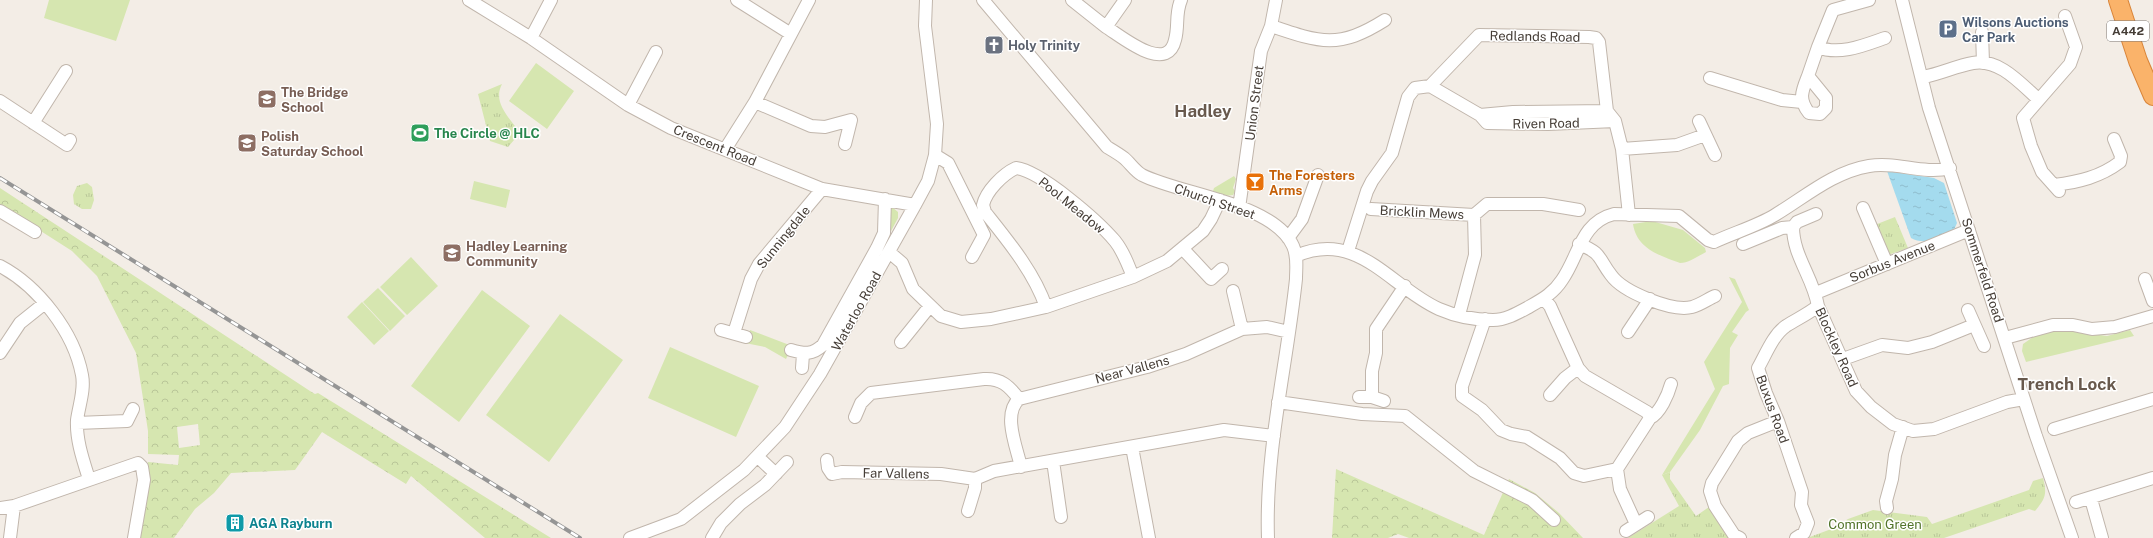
<svg xmlns="http://www.w3.org/2000/svg" width="2153" height="538" viewBox="0 0 2153 538" font-family="'Public Sans',sans-serif">
<defs>
<pattern id="forest-crowns" width="20" height="18" patternUnits="userSpaceOnUse"><rect width="20" height="18" fill="#d6e6b0"/><path d="M2 6a3 3 0 1 1 6 0M12 15a3 3 0 1 1 6 0" fill="none" stroke="#b9c698"/></pattern>
<pattern id="park-tufts" width="24" height="20" patternUnits="userSpaceOnUse"><rect width="24" height="20" fill="#d6e6b0"/><path d="M3 7l-1-3M5 7V3M7 7l1-3M15 17l-1-3M17 17v-4M19 17l1-3" fill="none" stroke="#b9c698"/></pattern>
<pattern id="water-ripples" width="26" height="14" patternUnits="userSpaceOnUse"><rect width="26" height="14" fill="#a4dbee"/><path d="M2 4q2-2 4 0t4 0M15 11q2-2 4 0t4 0" fill="none" stroke="#8fbdcd"/></pattern>
</defs>
<rect width="100%" height="100%" fill="#f3ede6"/>
<path fill="#d6e6b0" d="M49,0H130L116,41L44,18Z
M536,63L574,91L547,129L509,101Z
M1234,176L1236,179L1233,188L1235,191L1233,195L1225,196L1213,191L1214,188Z
M474,181L510,190L506,208L470,199Z
M892,207L898,212V218L890,233V208Z
M1652,221L1683,230L1705,248L1706,252C1698,256 1689,263 1680,263C1677,262 1672,260 1669,259C1651,252 1636,244 1633,224Z
M411,257L438,286L407,315L380,287Z
M1729,277L1735,279L1749,310L1746,312L1732,332L1738,335L1730,348L1729,384L1723,386L1700,430L1670,472L1662,475L1715,389L1704,362L1742,302Z
M378,288L405,316L390,331L363,302Z
M482,290L530,326L459,422L411,386Z
M362,302L389,331L374,345L347,317Z
M560,314L623,360L549,462L486,415Z
M2055,329L2107,336L2130,330L2134,336L2026,362L2022,351L2023,344L2039,333Z
M750,330L792,346L786,359L765,347L745,343Z
M670,347L759,386L736,437L648,398Z"/>
<path fill="url(#forest-crowns)" fill-rule="evenodd" d="M0,188L310,391L315,394L318,393L551,538H485L411,476L406,484L322,432L295,470L231,473L214,493L195,509L174,538H139L148,481V462L178,465L179,455L148,454V431L136,353L97,276L72,251L0,205ZM198,424L200,445L179,448L177,427Z
M1336,469L1484,535L1509,479L1535,493L1559,513L1583,538H1409L1398,534L1388,538H1332Z"/>
<path fill="url(#park-tufts)" d="M502,84C492,103 510,118 520,133L508,147L490,141L478,94Z
M87,183L92,187L94,200L91,209H82L74,204L73,195L77,186Z
M1895,217L1908,248L1885,256L1872,226Z
M1670,472V479L1696,516L1709,507L1731,538H1628L1679,506L1662,475Z
M2043,478C2047,494 2046,498 2035,511L2029,509L1944,538H1807L1834,528L1848,519L1873,510L1927,517L1932,524L2029,490L2033,481Z"/>
<path fill="url(#water-ripples)" d="M1887,171L1934,178L1944,183L1957,223L1953,232C1940,237 1925,246 1911,238Z"/>
<g fill="none" stroke-linecap="round" stroke-linejoin="round">
<g stroke="#c1b6ac" stroke-width="14">
<path id="minor" d="M469,0L531,38L628,105L671,128L822,189L915,205
M737,0L791,34
M983,0L1107,147C1112,150 1119,154 1124,158C1130,163 1135,171 1142,175C1182,195 1274,203 1293,246C1298,257 1296,268 1296,279C1287,365 1265,451 1268,538
M1072,0L1106,27
M1125,0L1106,27C1121,36 1167,75 1175,40C1179,26 1175,14 1181,0
M1869,0L1833,10L1818,47C1839,56 1865,45 1885,38
M1902,0L1929,108L2036,436L2072,538
M1271,26C1321,43 1339,49 1385,20
M1982,32L1983,63
M531,38L551,0
M1808,76C1802,91 1798,99 1809,113L1820,114L1826,108V98L1808,76L1818,47
M1923,77C1940,74 1956,66 1973,63C1999,58 2021,84 2038,99
M1710,78L1782,100L1802,102
M1430,86L1480,115L1513,112L1607,111
M0,101L67,145L70,140
M755,102L811,126L825,127L851,120L845,144
M628,105L656,52
M1480,115L1487,123L1548,124L1615,121
M1699,121L1715,155
M33,123L66,71
M726,148L755,102L809,0
M1622,149L1677,145L1705,135
M935,155L948,163L984,235L972,257
M2054,185C2079,182 2100,177 2120,162L2121,156L2114,139
M2059,191L2042,172L2031,146L2023,118L2070,64L2076,47L2065,16
M1239,208L1261,51L1271,26L1276,0
M1863,208L1887,264
M1371,209L1474,215
M0,211L35,232
M1816,214L1797,222L1793,227C1793,256 1813,277 1818,306L1856,391L1871,407L1893,424L1913,431L1934,429L2007,402L2024,399
M1288,238L1302,219L1318,175
M1579,244C1602,253 1598,258 1611,275C1623,292 1672,312 1692,307C1700,305 1708,299 1715,296
M1743,244L1782,228L1793,227
M1183,249L1211,279L1222,269
M1348,251L1367,191L1372,181L1392,153L1408,97L1415,88L1430,86L1479,35L1589,37L1596,38L1599,42L1607,111L1615,121L1622,149L1629,215
M889,252L902,263L913,289L941,316L961,322L991,319L1046,307L1133,277L1167,261L1203,231L1211,219L1220,200
M1296,256C1358,229 1390,287 1439,309C1455,316 1475,320 1493,320C1505,320 1516,314 1527,308C1541,300 1553,294 1562,280C1579,256 1581,222 1614,214L1679,216L1708,240L1714,242C1733,233 1757,226 1775,215C1805,197 1833,172 1869,166C1896,161 1923,175 1950,168
M0,266C38,286 74,332 82,375C85,390 79,405 77,420C76,440 83,460 89,479
M2145,279L2153,301
M1233,291L1242,329
M1816,293L1969,230
M1544,299L1550,306L1578,368L1585,376L1647,412L1650,418L1617,469L1620,489L1636,524
M1046,307C1034,272 1008,241 985,212L983,205C986,191 1003,174 1016,168C1041,171 1098,221 1115,241C1123,251 1128,264 1133,277
M1968,310L1984,346
M1459,315L1475,255L1474,215L1487,204H1543L1579,210
M1485,319L1462,386V396L1482,410L1501,430L1511,434L1527,437L1560,458L1574,473L1584,476L1617,469
M721,330L746,337
M1628,332L1650,299
M734,333L751,279L759,264L822,189
M2005,338L2053,325H2073L2092,329L2115,327L2153,316
M901,342L930,306
M791,350C805,354 812,355 823,345L877,248L884,233L885,199
M0,353L20,323L45,303
M1843,359L1882,345L1908,348L1932,342L1974,325
M802,368L803,354
M1550,395L1565,378L1578,368
M1359,397H1372
M1384,401L1372,397V371L1376,353V329L1405,286
M1278,402L1362,414L1405,416L1474,471L1532,500L1554,520
M855,417L861,403L871,393L984,379C1001,378 1009,386 1019,399
M1650,418C1660,413 1668,395 1671,384
M77,423L127,421L133,409
M2054,429L2153,399
M1132,447L1149,538
M758,457L776,474
M827,460L828,468L832,474L842,472L941,474L975,479L994,471L1224,430L1274,436
M1053,461L1061,517
M1021,467C1017,448 1002,414 1019,399L1147,367L1186,354L1242,329L1267,327L1289,332
M2091,499L2102,538
M2076,502L2153,478
M0,508L14,506L138,463L142,467L144,480L134,538
M1887,508L1886,501L1892,479L1895,455L1903,427
M968,511L975,488V479
M1626,531L1648,517
M10,538L14,506
M630,538L681,519L744,470L785,427L820,374L915,205L928,181L935,155L937,124L925,26L926,0
M712,538L721,523L740,504L765,485L787,462
M1740,538L1734,535L1715,506L1710,491L1712,483L1738,441L1748,433L1778,421
M1796,538L1804,533L1808,523L1801,505L1802,492L1778,421L1766,393L1758,368C1766,354 1773,335 1786,326C1797,319 1808,314 1818,306"/>
</g>
<g stroke="#d9853a" stroke-width="20">
<path id="highway" d="M2118,0L2138,61L2153,96"/>
</g>
<use href="#minor" stroke="#fff" stroke-width="12"/>
<use href="#highway" stroke="#fab36a" stroke-width="18"/>
<g stroke="#959595" stroke-width="4">
<path id="rail" d="M0,178L580,538"/>
</g>
<use href="#rail" stroke="#fff" stroke-width="2.5" stroke-dasharray="8" stroke-linecap="butt"/>
</g>
<defs>
<g id="parking-square" transform="scale(1)"><rect x="-9" y="-9" width="18" height="18" rx="4" fill="#5c6f8a" stroke="#fff"/><path d="M-3.5-5.5H1a3.5 3.5 0 0 1 0 7H-1V5.5H-3.5ZM-1-3.4V-.6H.8a1.4 1.4 0 0 0 0-2.8Z" fill="#fff"/></g>
<g id="church-square" transform="scale(1)"><rect x="-9" y="-9" width="18" height="18" rx="4" fill="#6b7280" stroke="#fff"/><path d="M-1.2-6h2.4v3.5h3.3v2.4h-3.3V6h-2.4V-.1h-3.3v-2.4h3.3Z" fill="#fff"/></g>
<g id="school-square" transform="scale(1)"><rect x="-9" y="-9" width="18" height="18" rx="4" fill="#8d6e63" stroke="#fff"/><path d="M0-5L7-2L0 1L-7-2ZM-4 1L0 2.5L4 1V4Q0 6-4 4Z" fill="#fff"/></g>
<g id="stadium-square" transform="scale(1)"><rect x="-9" y="-9" width="18" height="18" rx="4" fill="#2e9e5b" stroke="#fff"/><path d="M0-5a6.5 5 0 1 0 0 10a6.5 5 0 1 0 0-10ZM-3.5-1.8h7v3.6h-7Z" fill="#fff"/></g>
<g id="bar-square" transform="scale(1)"><rect x="-9" y="-9" width="18" height="18" rx="4" fill="#e8710a" stroke="#fff"/><path d="M-6-5H6L.8 .8V4.5H3.5V6h-7V4.5H-.8V.8Z" fill="#fff"/></g>
<g id="building-square" transform="scale(1)"><rect x="-9" y="-9" width="18" height="18" rx="4" fill="#0f9aa8" stroke="#fff"/><path d="M-4-6H4V6H1V3H-1V6H-4ZM-2.5-4.3h1.7v1.8h-1.7ZM.8-4.3h1.7v1.8H.8ZM-2.5-1h1.7V.8h-1.7ZM.8-1h1.7V.8H.8Z" fill="#fff"/></g>
</defs>
<g fill-rule="evenodd">
<use href="#parking-square" x="1948" y="29"/>
<use href="#church-square" x="994" y="45"/>
<use href="#school-square" x="267" y="99"/>
<use href="#stadium-square" x="420" y="133"/>
<use href="#school-square" x="247" y="143"/>
<use href="#bar-square" x="1255" y="182"/>
<use href="#school-square" x="452" y="253"/>
<use href="#building-square" x="235" y="523"/>
</g>
<g text-anchor="middle" stroke-width="3" stroke-linejoin="round" paint-order="stroke">
<rect fill="#fff" stroke="#7d7772" stroke-width="1" x="2107" y="21" width="42" height="20" rx="3"/>
<g font-size="12" font-weight="bold" fill="#453d36">
<text x="2128" y="35">A442</text>
</g>
<g font-size="13" font-weight="bold" fill="#4e5e75" stroke="#fff" text-anchor="start">
<text x="1962" y="27">Wilsons Auctions<tspan x="1962" dy="15">Car Park</tspan></text>
</g>
<g font-size="13" fill="#453d36" stroke="#fff">
<text transform="translate(1535 36) rotate(1)" y="5">Redlands Road</text>
<text transform="translate(1254 103) rotate(-83)" y="5">Union Street</text>
<text transform="translate(1546 123) rotate(-1)" y="5">Riven Road</text>
<text transform="translate(715 145) rotate(22)" y="5">Crescent Road</text>
<text transform="translate(1215 201) rotate(19)" y="5">Church Street</text>
<text transform="translate(1072 205) rotate(39)" y="5">Pool Meadow</text>
<text transform="translate(1422 212) rotate(3)" y="5">Bricklin Mews</text>
<text transform="translate(783 237) rotate(-51)" y="5">Sunningdale</text>
<text transform="translate(1892 261) rotate(-22)" y="5">Sorbus Avenue</text>
<text transform="translate(1983 270) rotate(72)" y="5">Sommerfeld Road</text>
<text transform="translate(856 311) rotate(-61)" y="5">Waterloo Road</text>
<text transform="translate(1837 347) rotate(66)" y="5">Blockley Road</text>
<text transform="translate(1132 369) rotate(-15)" y="5">Near Vallens</text>
<text transform="translate(1773 409) rotate(70)" y="5">Buxus Road</text>
<text transform="translate(896 473) rotate(1)" y="5">Far Vallens</text>
</g>
<g font-size="13" font-weight="bold" fill="#5b616d" stroke="#fff" text-anchor="start">
<text x="1008" y="50">Holy Trinity</text>
</g>
<g font-size="13" font-weight="bold" fill="#785e54" stroke="#fff" text-anchor="start">
<text x="281" y="97">The Bridge<tspan x="281" dy="15">School</tspan></text>
<text x="261" y="141">Polish<tspan x="261" dy="15">Saturday School</tspan></text>
<text x="466" y="251">Hadley Learning<tspan x="466" dy="15">Community</tspan></text>
</g>
<g font-size="13" font-weight="bold" fill="#27864d" stroke="#fff" text-anchor="start">
<text x="434" y="138">The Circle @ HLC</text>
</g>
<g font-size="13" font-weight="bold" fill="#c56008" stroke="#fff" text-anchor="start">
<text x="1269" y="180">The Foresters<tspan x="1269" dy="15">Arms</tspan></text>
</g>
<g font-size="13" font-weight="bold" fill="#0d838f" stroke="#fff" text-anchor="start">
<text x="249" y="528">AGA Rayburn</text>
</g>
<g font-size="13" fill="#53752b" stroke="#fff">
<text x="1875" y="529">Common Green</text>
</g>
<g font-size="17" font-weight="bold" fill="#68594d" stroke="#fff">
<text x="1203" y="117">Hadley</text>
<text x="2067" y="390">Trench Lock</text>
</g>
</g>
</svg>
